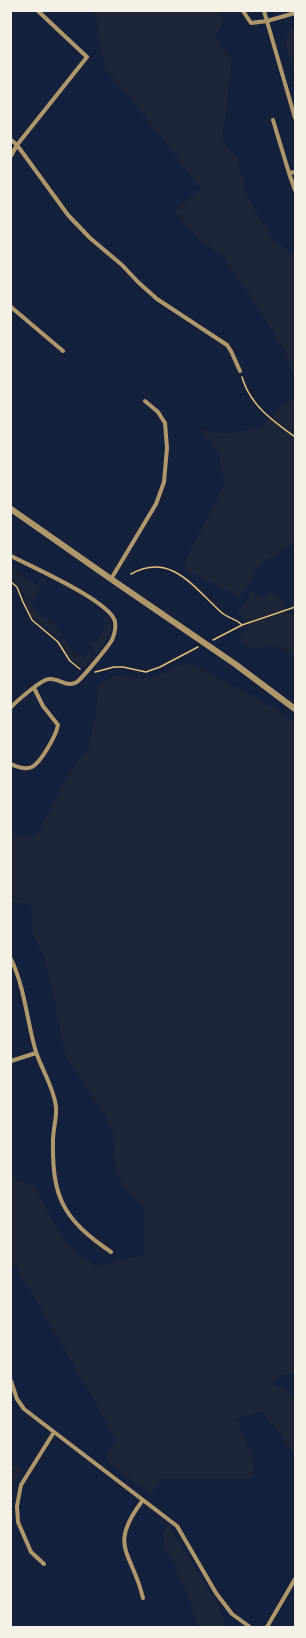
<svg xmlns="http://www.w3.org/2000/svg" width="306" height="1638" viewBox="0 0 306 1638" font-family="'Golos Text',sans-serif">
<rect width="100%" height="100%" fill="#14213d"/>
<path fill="#1d2539" d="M90,11H219L223,20L215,37L231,60L227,107L221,140L237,158L247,196L273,240L295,256V379L284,350L254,301L222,256L199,239L175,211L201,188L128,95L107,71L99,42L98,20Z
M295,19V71C289,60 285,50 286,37L288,36L289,30L293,28Z
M295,397V542L260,565L240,597L188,571L185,560L225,484L219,454L201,429L226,434L261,428L280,406Z
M11,569L37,585L42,578L49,582L42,580L33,598L30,599H26L20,588L11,579Z
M252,591L262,597H267V594L271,593L281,597L287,613L295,615V657C288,652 279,644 270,645C266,645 264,647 261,648C253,650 247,646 241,641L243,634L249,626L248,623L238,613C240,608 244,603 249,600V592Z
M26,601H30L37,612L54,624L62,635L60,640L30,615L24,602Z
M104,615L110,619C115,633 104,645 95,656L92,647L87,641L89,640L96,644L108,623L103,619Z
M63,638L73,653L84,659L90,649L93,657L85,667H81L72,660L61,643Z
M189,663L250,694L295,722V1374H281L271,1383L291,1394L295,1401V1455L262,1411L236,1418L253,1458L254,1478H162L150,1495L106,1459L117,1440L18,1269L11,1265V1178L34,1186L66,1244L97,1267L145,1254L144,1207L122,1184L114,1162L115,1132L65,1054L53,991L44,957L33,934L31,905L11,901V832L23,837L32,838L39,831L76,762L88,750L96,712L99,685L113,676L137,679L151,678Z
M11,1465L21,1469L11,1494Z
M169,1525L218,1605L227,1627H197L187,1591L176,1566L166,1549L162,1532Z"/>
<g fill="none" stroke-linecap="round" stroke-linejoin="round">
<path stroke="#e5c07b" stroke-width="1.5" d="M242,377C250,405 272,420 295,437
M131,574C171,551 195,589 221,612C227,618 237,619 242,625
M11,582L17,587L23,602L32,620L58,642L70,661L80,669
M213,640L242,625L295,607
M95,672L114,667H123L146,672L160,667L198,647"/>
<path stroke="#b1986c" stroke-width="4" d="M243,11L251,23L267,21L295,13
M264,11L295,118
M273,120L289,173L295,172
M11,140L17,145L68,215L90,238L122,265L138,282L157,299L227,345L231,351L240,371
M11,156L17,145L87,57L38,11
M289,173L295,190
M11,307L63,351
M11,556C30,566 112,602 115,622C116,627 114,635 112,640C107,648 85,675 77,682C66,688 60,678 49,679C42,679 17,701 11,707
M111,579L156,504L164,482L167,448L165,423L158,412L145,401
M11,764C17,767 25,770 32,767C41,762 56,736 58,725L43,706L34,688
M11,959C25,988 27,1022 36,1052C42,1070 54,1088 56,1107C57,1118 53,1129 53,1140C52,1198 63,1219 111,1252
M11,1061L36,1053
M11,1381L17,1399L24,1409L177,1526L216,1593L232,1614L250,1627
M143,1500C107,1547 132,1551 143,1598
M44,1564L31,1552L18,1522L17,1506L21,1485L54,1432
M267,1627L295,1579"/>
<path stroke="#b1986c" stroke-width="6" d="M11,509L111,579L235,664L295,709"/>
</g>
<rect width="306" height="1638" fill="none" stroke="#f6f1e7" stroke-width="24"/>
</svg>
